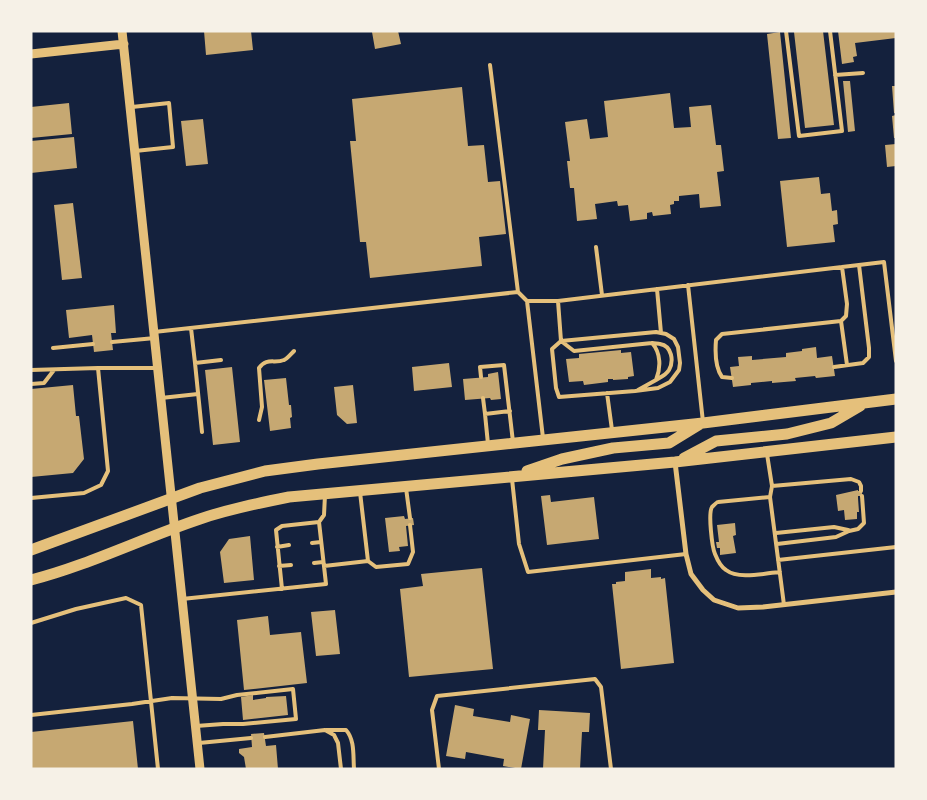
<svg xmlns="http://www.w3.org/2000/svg" width="927" height="800" viewBox="0 0 927 800" font-family="'IBM Plex Sans',sans-serif">
<rect width="100%" height="100%" fill="#14213d"/>
<path fill="#c6a872" d="M204,31H251L253,50L206,55Z
M375,31H398L401,44L375,49L372,32Z
M799,31H823L834,125L805,128L794,32Z
M838,31H896V38L855,43L857,56L853,57L854,62L842,64Z
M780,32L791,138L778,139L767,34Z
M843,81H850L855,131L848,132Z
M892,86H896V113H894Z
M462,87L468,146L484,145L488,182L500,181L506,234L479,237L482,266L370,278L366,242H360L350,141H356L352,99Z
M670,93L674,128L691,127L689,107L711,105L716,145H721L724,171L717,172L721,206L700,208L699,194L679,196V201H674V204L670,205L671,214L653,216L652,212L647,213V219L630,221L628,205L618,206L617,201L595,204L597,219L577,221L574,188H570L567,161H570L565,122L587,119L590,139L608,137L604,101Z
M69,103L72,134L31,138V107Z
M896,115V138H894L892,116Z
M203,119L208,164L186,166L181,121Z
M74,137L77,168L31,173V141Z
M896,144V166L887,167L885,145Z
M819,177L821,194L830,193L832,211L837,210L838,224L833,225L835,242L787,247L780,181Z
M73,203L82,278L62,280L54,205Z
M114,305L116,333H111L113,350L94,352L92,335L69,338L66,310Z
M816,347L817,358L832,356L835,376L816,378L815,376L795,378L796,381L772,383V381L751,383V385L733,387L730,367L739,366L738,357L752,356V360L786,357V353L802,351V349Z
M621,350V353L631,352L634,376L628,377V379L613,380V379H608V382L584,385L583,381L569,382L566,359L579,358V354Z
M449,363L452,387L414,391L412,367Z
M232,367L240,442L213,445L205,370Z
M498,372L501,399L491,400L490,398L465,400L463,379L488,377V374Z
M286,378L289,405H291L292,417L290,418L291,428L270,431L264,380Z
M73,385L76,416H79L84,459L73,473L31,477V389Z
M353,385L357,423L347,424L337,415L334,387Z
M858,490V491H862V496H858V498L859,512H857V519L845,520L844,510L838,511L836,495Z
M550,495L551,502L594,497L599,539L547,545L541,496Z
M404,516L405,519L413,518L414,525L406,526L408,546L399,547L400,551L389,552L385,518Z
M735,523L736,535L733,536L736,553L720,555V548H717L716,542H719L717,525Z
M250,536L254,580L224,583L220,552L229,539Z
M482,568L493,669L409,677L400,589L423,586L421,574Z
M651,569V578L661,577V579L665,578L674,663L621,669L612,584H616V582L625,581V572Z
M335,610L340,654L316,656L311,612Z
M268,616L270,635L301,632L307,683L244,690L237,620Z
M253,695V700L266,698V697L286,696L288,715L243,720L241,697Z
M455,705L474,709L473,716L510,722L511,715L530,719L521,769L503,766L504,759L466,752L465,759L446,756Z
M539,710L590,713L589,732H582L580,769H543L545,730H538Z
M133,721L138,769H31V732Z
M264,733L266,746L276,745L278,769H246L244,757L239,753V749L252,747L251,734Z"/>
<g fill="none" stroke-linecap="round" stroke-linejoin="round">
<path stroke="#e5c07b" stroke-width="4" d="M786,31L799,136L842,131L830,31
M490,65L518,292L527,301L543,438
M835,75L863,73
M132,107L169,103L173,147L135,151
M596,247L602,295
M688,285L703,422
M657,289L661,333
M527,301H558L884,262L896,361
M558,301L561,341L574,351L652,343C661,353 661,368 656,380L638,390
M841,321L847,365
M191,328L195,363
M154,332L518,292
M656,332L666,334L674,339L678,347L680,363L679,370L670,382L658,388L635,391L559,397L556,388L552,349L561,341Z
M112,342L155,338
M652,343C655,344 658,343 660,344C672,346 674,361 669,370C666,375 661,377 656,380
M53,348L93,344
M834,367L863,363L869,357V348L859,265
M98,368H158
M31,370L98,368L108,471L101,485L84,493L31,498
M481,377L480,367L504,365L513,442
M732,378L722,377C715,367 715,352 716,340L722,334L841,321L846,316L847,304L842,267
M31,384L44,383L54,370
M607,393L612,430
M161,398L198,394
M483,398L485,414
M259,420L262,407L259,368C267,357 274,364 284,360C287,359 291,354 294,351
M202,432L195,363L221,360
M488,444L485,414L510,411
M767,454L772,486L770,497L784,605
M512,479L519,544L528,572L686,554
M772,486L851,479L859,482L861,486V491
M406,488L410,518
M360,492L368,561L376,567L408,564L413,552L410,525
M770,497L718,502C717,502 712,507 712,507C708,513 712,547 715,554C717,559 721,567 726,570C739,580 765,573 780,572
M776,533L834,527L848,530
M312,543L321,542
M777,544L836,537L849,531L858,529L864,523L862,496
M277,547L289,545
M778,560L896,547
M314,563L323,562
M279,566L291,565
M324,566L368,561
M282,589L276,530L282,526L319,522
M182,599L326,584L319,522L324,515L325,495
M31,623L76,609L126,598L141,605L158,769
M31,715L132,704L172,698L221,699L237,695L293,689L296,719L243,724H223L196,726
M326,730H346C355,740 353,756 354,769
M265,737L325,730L334,735L338,743L341,769
M199,743L251,738
M439,769L432,710L437,696L595,679L601,687L611,769"/>
<path stroke="#e5c07b" stroke-width="5" d="M675,462L686,554L691,574L703,590L714,600L738,608L763,607L896,592"/>
<path stroke="#e5c07b" stroke-width="9" d="M122,31L200,769
M31,54L124,44"/>
<path stroke="#e5c07b" stroke-width="11" d="M684,458L716,441L787,434L831,423L860,406
M527,471L562,459L613,448L669,443L700,424
M31,550L200,488L265,471L318,464L703,423L896,399
M31,580C89,565 143,538 200,519C229,509 259,503 289,497L675,462L896,437"/>
</g>
<rect width="927" height="800" fill="none" stroke="#f6f1e7" stroke-width="65"/>
</svg>
